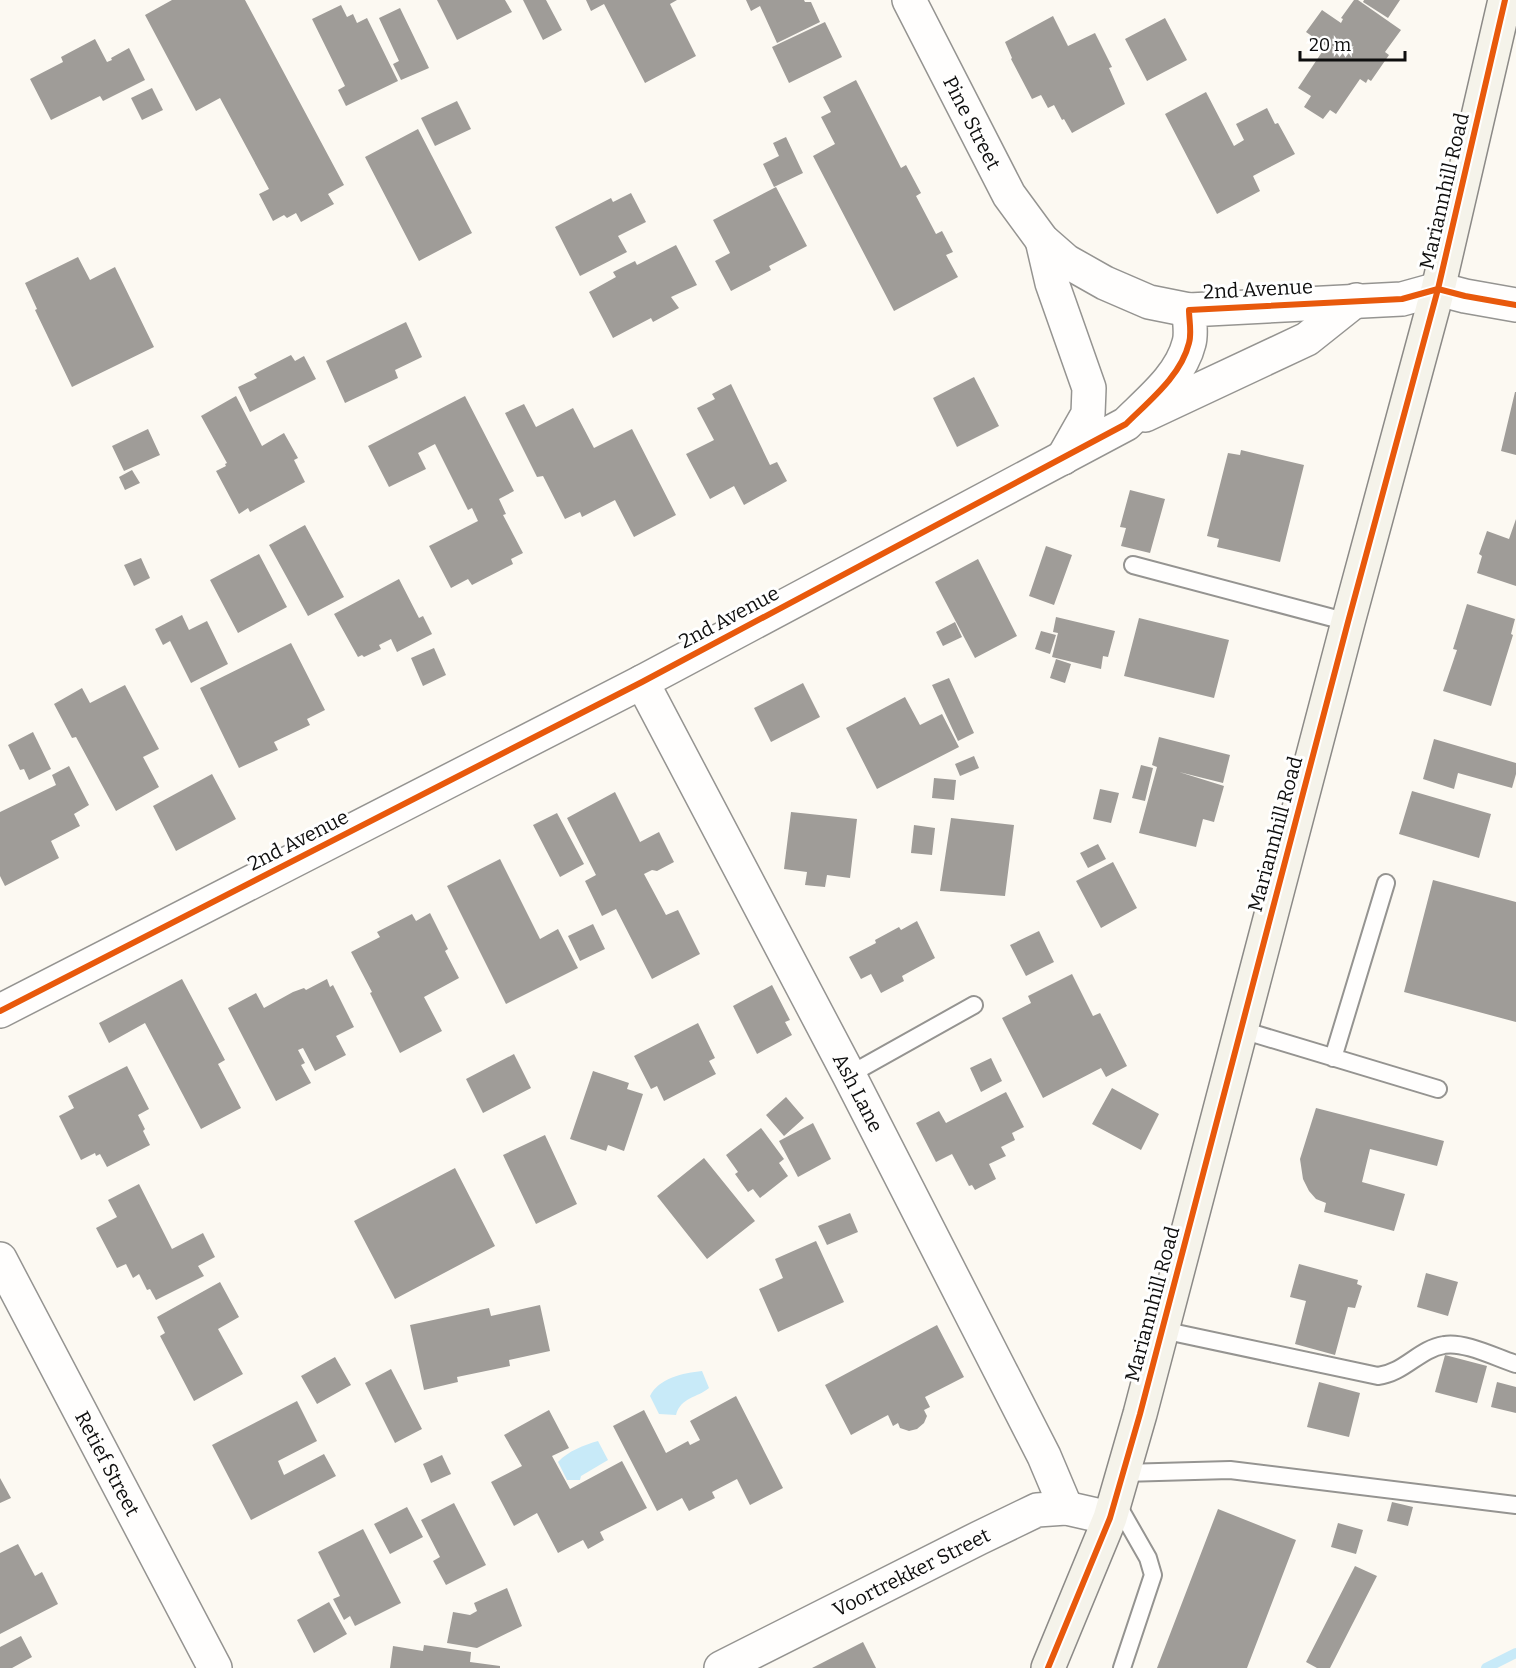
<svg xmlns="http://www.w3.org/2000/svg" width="1516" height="1668" viewBox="0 0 1516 1668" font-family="Bitter,serif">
<rect width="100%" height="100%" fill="#fcf9f2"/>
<path fill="#c8eaf8" d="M702,1371L709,1388C697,1398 681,1397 676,1415L659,1414L650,1396C659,1378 683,1373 702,1371Z
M598,1441L608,1460L581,1476L580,1480H567L558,1462C568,1451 584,1445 598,1441Z"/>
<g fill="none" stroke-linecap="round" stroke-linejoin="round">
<path stroke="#c8eaf8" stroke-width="10" d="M1486,1668L1516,1653"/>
</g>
<path fill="#9f9c98" d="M172,0H245L344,185L328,194L334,204L301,222L296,213L287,218L284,215L273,221L259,194L269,189L220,98L196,111L145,15Z
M437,0H505L512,12L457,40Z
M523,0H546L562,30L543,40Z
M586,0H677L670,4L696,56L645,83L604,4L591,11Z
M746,0H804L805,2H811L820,22L777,43L760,6L751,11Z
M1354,0H1358L1401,30L1385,52L1389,55L1371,81L1368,79L1366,83L1360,79L1336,114L1330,110L1323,119L1304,107L1311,96L1298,88L1326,46L1306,32L1322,10L1341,23L1343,19L1341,18Z
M1364,0H1400L1388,18L1363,2Z
M341,5L347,17L353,14L357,23L367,18L398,81L346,106L338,90L345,86L312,19Z
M400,8L429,68L401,80L393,64L399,61L379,18Z
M1053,16L1068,46L1095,33L1112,67L1109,68L1125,104L1072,133L1064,119L1062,120L1054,105L1048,108L1041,95L1032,99L1011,59L1012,58L1005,42Z
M1165,18L1187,60L1147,81L1125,39Z
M825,22L842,57L789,83L772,47Z
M95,39L107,62L112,60L111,58L129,48L145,80L103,101L100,96L51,120L30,79L63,62L61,57Z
M856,80L901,168L906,165L921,193L916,196L936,234L942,231L953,252L946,255L958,277L894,311L813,156L835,144L821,117L831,112L823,97Z
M152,88L163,110L142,120L131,98Z
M1206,92L1234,146L1244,140L1236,124L1267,108L1275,124L1278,123L1295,154L1253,176L1260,191L1217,214L1165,114Z
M457,101L471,129L435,146L421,118Z
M418,129L472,233L419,261L365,157Z
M786,137L803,173L774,187L763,164L779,156L773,143Z
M776,187L807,246L769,266L771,270L731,291L715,261L730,253L713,220Z
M631,193L646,222L618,236L627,252L580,276L555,227L611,198L613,202Z
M676,245L697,285L671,297L679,308L653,322L651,318L613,338L589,292L616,277L613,272L635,261L637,265Z
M78,257L90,280L115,267L154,347L72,387L35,310L37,309L25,283Z
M406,322L422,357L395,370L398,378L345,403L326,361Z
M291,355L295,361L304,356L316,379L250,412L238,387L257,378L254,374Z
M974,377L999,426L957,447L933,398Z
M731,384L770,465L777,462L787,481L744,505L734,486L710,499L686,454L714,440L697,408L715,399L712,394Z
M1515,392H1516V455L1501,451Z
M236,396L262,446L284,433L298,458L294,460L305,482L250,512L248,508L239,514L216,471L226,466L225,464L227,463L201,416Z
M465,396L514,491L499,499L506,514L503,515L523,553L511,559L513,564L472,585L468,579L451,588L429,546L478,521L472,508L468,510L435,444L418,453L426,469L389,487L368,446Z
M524,404L536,427L573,408L594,448L632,429L676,515L634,537L615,500L582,517L580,512L565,519L543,476L537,477L505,413Z
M148,429L160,455L124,471L112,446Z
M1241,450L1304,465L1280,562L1217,547L1219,539L1207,536L1228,453L1240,455Z
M132,470L140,483L125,490L119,477Z
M1130,490L1165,499L1150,553L1121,546L1126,528L1120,527Z
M1516,519V586L1477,573L1482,556L1479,554L1487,531L1509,539Z
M305,525L344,597L308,616L269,545Z
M1046,546L1072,555L1054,605L1029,596Z
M259,554L287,607L238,633L210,580Z
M141,558L150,578L134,586L124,565Z
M978,559L1017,636L975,658L935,582Z
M399,579L419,618L423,616L432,634L397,652L391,639L379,645L381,649L364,657L362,655L358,657L334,614Z
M1467,604L1515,619L1511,634L1513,635L1491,706L1443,691L1457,650L1453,649Z
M182,615L189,630L207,621L228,664L191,683L170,641L163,645L155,629Z
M1056,617L1115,631L1108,657L1103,656L1101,669L1052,657L1058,633L1053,632Z
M1139,618L1229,640L1214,698L1124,676Z
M955,622L962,637L943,646L936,632Z
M1041,631L1056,635L1050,654L1035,649Z
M291,643L325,710L307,719L310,725L274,742L278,750L239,768L200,688Z
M434,648L446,675L423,686L411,658Z
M1056,659L1071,664L1065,683L1050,678Z
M949,678L974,733L958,741L932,685Z
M803,683L820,717L771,742L754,708Z
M125,685L159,749L143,757L159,787L116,811L76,737L72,738L54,704L82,688L90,703Z
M905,697L920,725L942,714L959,747L877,789L846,728Z
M33,732L51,769L29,780L24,769L20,770L8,745Z
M1159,737L1230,755L1223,783L1179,772L1224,786L1214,822L1203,819L1196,847L1139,833L1157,767L1152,765Z
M1434,739L1516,763V774L1512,788L1458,773L1454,789L1423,779Z
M974,756L979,768L960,776L955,764Z
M1141,765L1153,768L1145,801L1132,798Z
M69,766L89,805L74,814L80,826L51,841L59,858L5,886L0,876V812L56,785L52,775Z
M212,774L236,819L176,851L153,806Z
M934,778L956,780L954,800L932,798Z
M1100,789L1119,793L1111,823L1093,819Z
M1412,791L1491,814L1479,858L1399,834Z
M615,792L640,842L659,832L674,862L657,871L652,870L644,874L666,915L678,910L700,954L652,979L616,909L602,916L585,881L596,875L567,818Z
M791,812L857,819L850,878L827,875L825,887L805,885L807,872L784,869Z
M557,813L584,864L560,877L533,825Z
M951,818L1014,825L1005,896L940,891Z
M914,825L935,828L932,855L911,853Z
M1098,844L1106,859L1088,868L1080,853Z
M500,859L540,939L558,929L578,968L506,1004L447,886Z
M1113,862L1137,908L1101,928L1076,881Z
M1433,880L1516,902V1022L1404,992Z
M430,913L448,949L445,951L459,978L424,997L442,1031L400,1053L370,993L372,992L351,952L380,937L377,932L412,914L416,921Z
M917,921L935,958L902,976L904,981L881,993L871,974L861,979L849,957L876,943L875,940L899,927L901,930Z
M593,924L605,949L580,961L568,936Z
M1039,931L1054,962L1026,976L1010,945Z
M1072,974L1093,1016L1100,1013L1127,1066L1106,1077L1101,1068L1043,1098L1002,1018L1031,1003L1028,996Z
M182,979L225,1060L218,1064L241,1108L201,1129L145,1023L109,1043L99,1023Z
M327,979L330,987L333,985L354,1027L336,1036L346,1055L315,1071L303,1048L298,1050L305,1063L301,1065L311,1083L276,1101L228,1008L256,993L264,1008L293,992L304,988L306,990Z
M772,985L790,1020L785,1022L792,1035L757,1054L733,1006Z
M698,1023L715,1058L709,1061L716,1074L664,1101L657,1086L651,1089L634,1056Z
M514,1054L531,1088L483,1113L466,1079Z
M991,1058L1002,1081L981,1092L970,1068Z
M127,1066L149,1109L138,1115L145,1129L143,1131L150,1145L107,1167L100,1154L96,1156L95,1153L81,1160L59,1116L74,1108L68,1096Z
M593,1071L629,1083L627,1089L643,1094L624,1151L608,1145L606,1151L570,1139Z
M1112,1088L1159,1114L1141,1150L1092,1124Z
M1006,1092L1024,1127L1012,1133L1015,1140L1001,1147L1006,1156L989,1164L996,1179L975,1190L972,1185L969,1186L952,1154L936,1162L916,1123L939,1111L946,1123Z
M786,1097L804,1118L784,1136L766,1115Z
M1316,1108L1444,1141L1437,1166L1370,1149L1362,1182L1405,1194L1394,1231L1324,1212L1326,1203L1316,1199L1309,1191L1303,1179L1300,1159Z
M813,1123L831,1159L798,1177L779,1141Z
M761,1128L784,1159L779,1163L788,1176L760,1198L753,1189L748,1192L735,1174L738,1172L726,1155Z
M545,1135L577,1204L536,1224L503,1155Z
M704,1158L755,1221L707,1259L657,1196Z
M455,1168L495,1246L395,1299L354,1221Z
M139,1184L172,1249L203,1233L215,1257L198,1266L204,1276L156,1300L150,1289L147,1290L139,1274L133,1278L126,1264L117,1268L96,1228L117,1217L108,1200Z
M850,1213L858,1232L827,1245L818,1226Z
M816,1241L844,1302L778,1332L759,1289L783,1278L775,1259Z
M1299,1264L1358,1280L1357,1284L1362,1286L1355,1308L1348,1307L1335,1355L1295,1344L1306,1301L1290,1297Z
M1426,1273L1458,1282L1448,1316L1417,1307Z
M220,1282L239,1317L218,1329L243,1374L194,1401L160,1336L165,1333L157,1317Z
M540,1305L550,1351L509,1360L510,1366L457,1377L458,1382L424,1390L410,1325L489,1308L491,1316Z
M937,1325L964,1377L925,1397L930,1407L924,1410L927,1416L924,1423L917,1429L909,1431L900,1428L898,1423L893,1426L888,1415L851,1435L825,1385Z
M1445,1355L1487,1366L1477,1403L1435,1392Z
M335,1357L351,1385L317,1404L301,1376Z
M391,1369L422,1429L395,1443L365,1383Z
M1319,1382L1360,1393L1349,1437L1307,1427Z
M1497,1382L1516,1387V1413L1491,1407Z
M736,1396L783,1488L750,1505L737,1479L712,1492L715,1498L689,1511L682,1498L657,1511L613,1426L644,1410L666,1453L688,1441L690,1445L700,1440L690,1421Z
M297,1401L317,1441L278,1461L284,1475L324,1454L336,1476L251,1520L212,1445Z
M549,1410L569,1448L552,1456L570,1489L622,1461L647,1508L600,1532L604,1540L588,1549L583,1540L558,1553L537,1513L514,1526L491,1482L522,1466L504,1435Z
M442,1455L451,1474L431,1483L423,1464Z
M0,1478L11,1498L0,1503Z
M1392,1502L1413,1507L1408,1526L1387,1521Z
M454,1503L486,1565L446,1585L433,1561L440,1557L421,1520Z
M407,1507L423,1537L390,1554L374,1524Z
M1218,1509L1296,1540L1247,1668H1157Z
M1338,1523L1363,1530L1356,1554L1331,1547Z
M363,1529L401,1603L355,1626L350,1616L344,1620L333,1599L340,1596L318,1552Z
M18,1544L35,1576L42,1572L58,1604L0,1634V1553Z
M1355,1566L1377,1576L1330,1668H1317L1306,1662Z
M507,1588L522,1626L477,1648L447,1643L453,1612L470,1615L477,1611L474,1603Z
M329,1602L347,1634L314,1653L297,1620Z
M21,1636L32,1657L12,1668H0V1647Z
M863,1642L876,1668H812Z
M424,1645L471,1652L470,1662L500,1666V1668H390L393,1646L423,1651Z"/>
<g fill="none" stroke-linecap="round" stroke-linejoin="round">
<g stroke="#959491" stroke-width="20">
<path id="lane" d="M1133,565L1348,622
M1242,1030L1438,1089
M1333,1058L1386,883
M849,1075L974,1005
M1162,1330L1378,1376C1404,1373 1419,1349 1444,1345C1464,1341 1497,1358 1516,1364
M1123,1473L1230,1470L1516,1505
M1116,1502L1148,1558L1153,1575L1122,1668"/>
</g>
<g stroke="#959491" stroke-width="36">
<g id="street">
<path id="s1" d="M909,0L1009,195L1042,240L1066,261L1105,283L1149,302L1189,310"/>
<path d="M1042,240L1052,283L1089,388L1088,414L1063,458"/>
<path d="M1145,415L1307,339L1356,300"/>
<path id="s2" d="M642,682L849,1075L1044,1456L1066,1508"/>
<path d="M0,1011L642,682L1126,424C1149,401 1181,376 1189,343C1192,333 1189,320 1189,310L1402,299L1438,289L1465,296L1516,305"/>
<path id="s3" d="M0,1259L215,1668"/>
<path id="s4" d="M721,1668L979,1538L1037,1510L1066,1508L1110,1518"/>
</g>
</g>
<g stroke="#8c8a87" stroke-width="36">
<path id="secondary" d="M1048,1668L1110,1518L1140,1414L1348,622L1438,289L1505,0"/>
</g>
<use href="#lane" stroke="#fffefd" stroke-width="16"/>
<use href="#street" stroke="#fffefd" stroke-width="33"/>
<use href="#secondary" stroke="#f5f3ea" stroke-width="33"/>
<g stroke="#fff" stroke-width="10">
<path id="cycleway" d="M0,1011L642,682L1126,424C1149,401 1181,376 1189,343C1192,333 1189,320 1189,310L1402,299L1438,289L1465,296L1516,305
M1048,1668L1110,1518L1140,1414L1348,622L1438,289L1505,0"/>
</g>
<use href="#cycleway" stroke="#e8590c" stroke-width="6"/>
</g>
<g text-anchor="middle" stroke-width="6" stroke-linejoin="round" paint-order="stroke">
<g font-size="20" fill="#0e0e0e" stroke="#fff">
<text dy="7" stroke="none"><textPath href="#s1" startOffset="138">Pine Street</textPath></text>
<text transform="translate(1444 191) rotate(-77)" y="7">Mariannhill Road</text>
<text transform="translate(1258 289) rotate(-3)" y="7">2nd Avenue</text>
<text transform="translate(729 617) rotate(-28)" y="7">2nd Avenue</text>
<text transform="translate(1275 834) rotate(-75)" y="7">Mariannhill Road</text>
<text transform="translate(298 840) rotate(-27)" y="7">2nd Avenue</text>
<text dy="7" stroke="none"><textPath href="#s2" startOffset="464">Ash Lane</textPath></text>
<text transform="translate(1152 1304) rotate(-75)" y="7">Mariannhill Road</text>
<text dy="7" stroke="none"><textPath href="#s3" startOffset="231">Retief Street</textPath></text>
<text dy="7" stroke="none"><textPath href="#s4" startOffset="213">Voortrekker Street</textPath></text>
</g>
</g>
<path d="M1300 51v9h105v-9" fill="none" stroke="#0e0e0e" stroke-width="3"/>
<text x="1309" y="51" font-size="18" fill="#0e0e0e" stroke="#ffffff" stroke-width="4.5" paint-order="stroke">20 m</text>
</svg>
